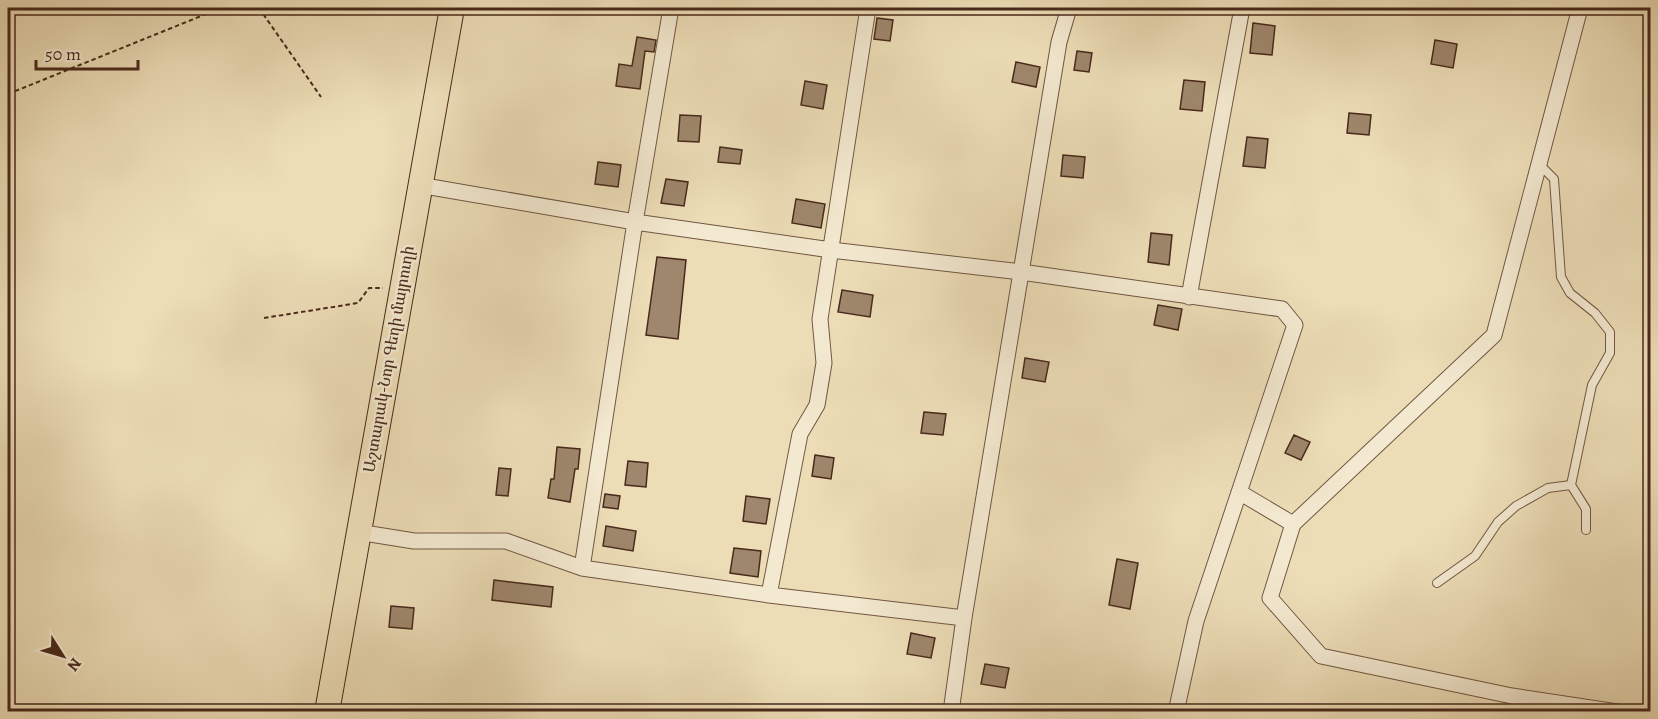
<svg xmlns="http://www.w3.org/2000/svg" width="1658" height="719" viewBox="0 0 1658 719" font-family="Alegreya,'Noto Serif Armenian',serif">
<rect width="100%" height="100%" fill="#ecddb7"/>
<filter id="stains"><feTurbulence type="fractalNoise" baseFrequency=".00333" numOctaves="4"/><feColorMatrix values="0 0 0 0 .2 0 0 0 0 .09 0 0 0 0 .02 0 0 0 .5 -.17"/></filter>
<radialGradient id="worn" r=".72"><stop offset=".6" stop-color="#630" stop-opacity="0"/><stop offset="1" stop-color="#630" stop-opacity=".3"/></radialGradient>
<path fill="#9e876c" stroke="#49291b" stroke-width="1.5" d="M877,18L893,20L890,41L874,39Z
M1253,23L1275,26L1272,55L1250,53Z
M637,37L656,40L654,52L645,51L640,89L616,86L619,64L632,66Z
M1435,40L1457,44L1453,68L1431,64Z
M1077,51L1092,53L1089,72L1074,70Z
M1016,62L1040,67L1036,87L1012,82Z
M1184,80L1205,82L1202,111L1180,109Z
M805,81L827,85L823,109L801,105Z
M1349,113L1371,115L1369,135L1347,133Z
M680,115L701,116L699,142L678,141Z
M1247,137L1268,139L1265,168L1243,166Z
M720,147L742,150L740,164L718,162Z
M1063,155L1085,157L1083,178L1061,176Z
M598,162L621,165L618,187L595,184Z
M666,179L688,182L684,206L661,203Z
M796,199L825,204L821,228L792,223Z
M1151,233L1172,235L1169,265L1148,262Z
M657,257L686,260L678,339L646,335Z
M842,290L873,295L870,317L838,312Z
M1158,305L1182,309L1178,330L1154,325Z
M1025,358L1049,362L1045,382L1022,378Z
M924,412L946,414L943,435L921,433Z
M1294,435L1310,442L1301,460L1285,453Z
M557,447L580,449L578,469H575L570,502L548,498L551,479H554Z
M815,455L834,458L831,479L812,476Z
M628,461L648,463L646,487L625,485Z
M499,468L511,469L508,496L496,495Z
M605,494L620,496L618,509L603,507Z
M746,496L770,499L766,524L743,521Z
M606,526L636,531L633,551L603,546Z
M734,548L761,551L758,577L730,573Z
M1117,559L1138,563L1130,609L1109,605Z
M494,580L553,587L551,607L492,600Z
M391,606L414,608L412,629L389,627Z
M911,633L935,638L931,658L907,654Z
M985,664L1009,668L1005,688L981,684Z"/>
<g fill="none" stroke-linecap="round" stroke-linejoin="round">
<g stroke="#725642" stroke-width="10">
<path id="service" d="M1539,164L1554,179L1561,277L1570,293L1595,313L1610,332V353L1592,385L1571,485L1586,509V530
M1437,583L1475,556L1498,522L1516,506L1548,488L1571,485"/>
</g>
<g stroke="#725642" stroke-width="17">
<path id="minor" d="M1580,8L1494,335L1293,524L1270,598L1321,656L1512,696L1617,712
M419,185L635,222L831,250L1021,272L1282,309L1295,325L1196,621L1176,712
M1189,297L1242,8
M1239,492L1293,524
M358,532L414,541H506L582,568L769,595L964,618
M582,568L635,222L671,8
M769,595L800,434L817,405L824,363L820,319L868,8
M951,712L964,618L1059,42L1069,8"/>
</g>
<g stroke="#49291b" stroke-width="26">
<path id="primary" d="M327,712L452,8"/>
</g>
<path stroke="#49291b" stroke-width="2" stroke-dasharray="4.5 3" stroke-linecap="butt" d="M259,8L321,97
M8,94L221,8
M264,318L358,303L369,288H383"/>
<use href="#service" stroke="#f3e9d0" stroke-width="8"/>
<use href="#minor" stroke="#f3e9d0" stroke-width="15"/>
<use href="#primary" stroke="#ecddb7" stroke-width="24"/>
</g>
<g text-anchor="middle" stroke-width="5" stroke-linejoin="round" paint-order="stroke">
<g font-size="16" fill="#49291b" stroke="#f3e9d0">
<text transform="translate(388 359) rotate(-80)" y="6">Աշտարակ-Նոր Գեղի մայրուղի</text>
</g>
</g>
<rect width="1658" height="719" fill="none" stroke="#ecddb7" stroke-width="30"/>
<rect x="9" y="9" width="1640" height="701" fill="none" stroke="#49291b" stroke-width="3"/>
<rect x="15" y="15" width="1628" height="689" fill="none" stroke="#49291b" stroke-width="1.5"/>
<g transform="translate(63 656) rotate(127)" stroke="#f3e9d0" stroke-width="4.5" paint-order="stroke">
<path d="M0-4.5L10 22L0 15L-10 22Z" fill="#49291b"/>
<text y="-9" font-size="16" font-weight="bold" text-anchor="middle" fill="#49291b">N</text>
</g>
<path d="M36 60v9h102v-9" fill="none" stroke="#49291b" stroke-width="3"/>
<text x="45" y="60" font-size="18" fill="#49291b" stroke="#f3e9d0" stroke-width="4.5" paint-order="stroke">50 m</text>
<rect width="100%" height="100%" filter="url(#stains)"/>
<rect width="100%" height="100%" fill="url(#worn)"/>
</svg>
